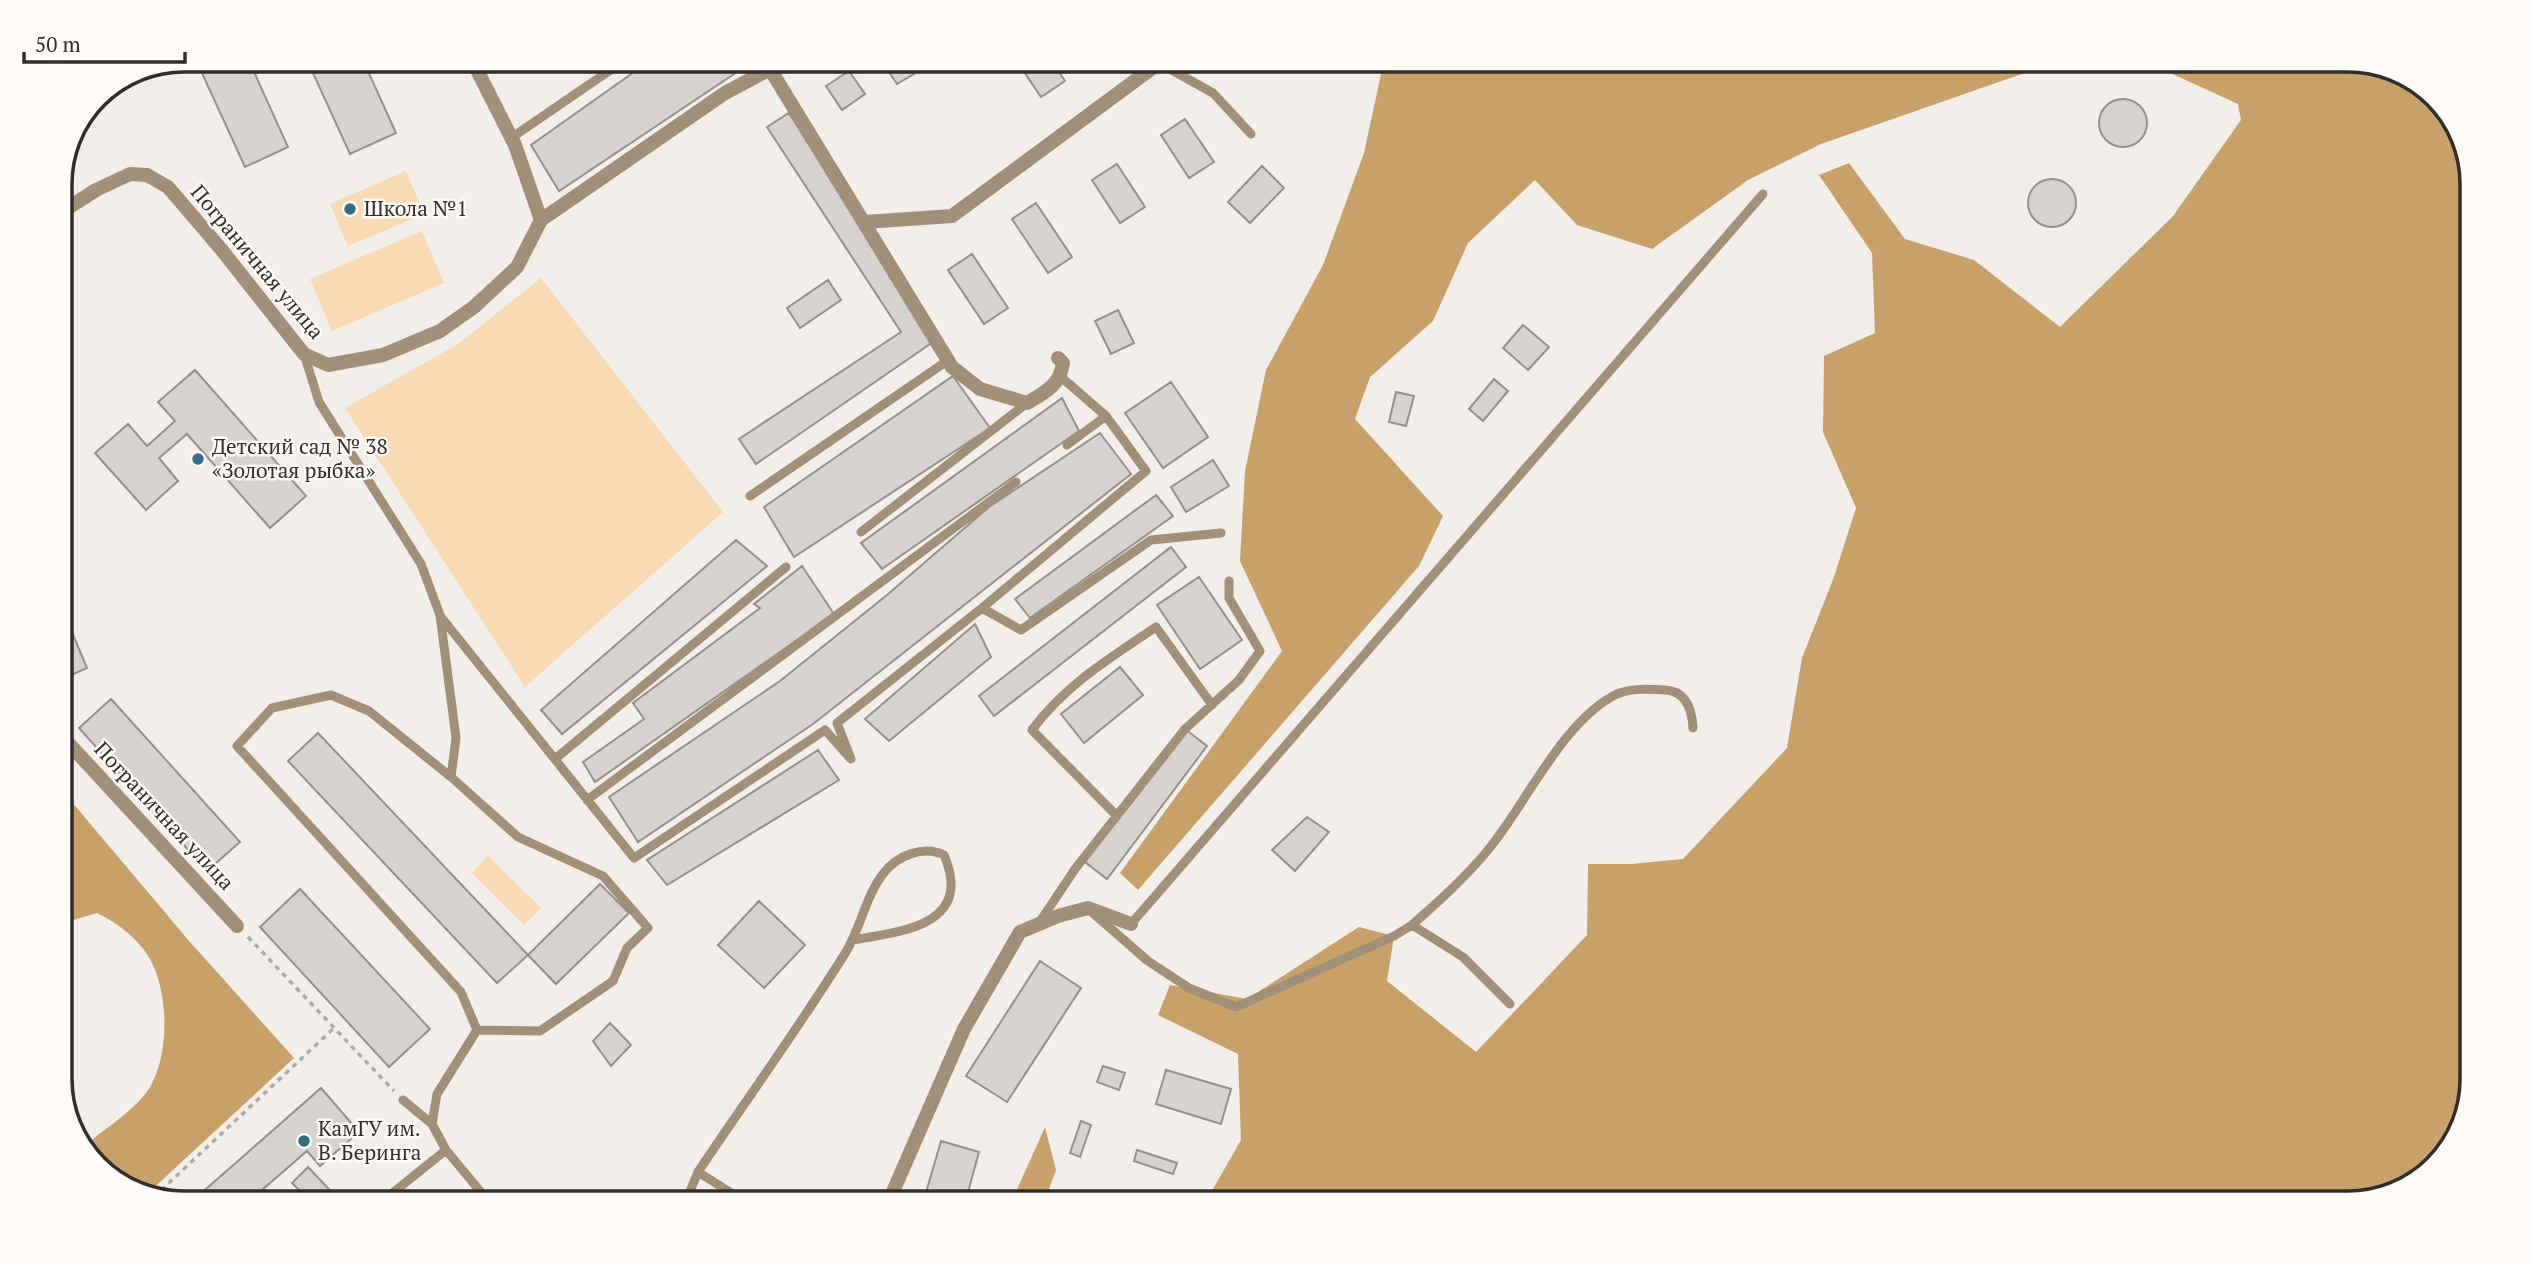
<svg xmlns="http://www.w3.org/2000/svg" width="2532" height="1263" viewBox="0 0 2532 1263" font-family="'PT Serif',serif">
<rect width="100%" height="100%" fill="#f2eee9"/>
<path fill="#f9dab2" d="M406,171L424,214L348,246L330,204Z
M422,231L444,283L332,331L310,279Z
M541,278L723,512L525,687L345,408L458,344Z
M488,856L541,908L524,925L472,873Z"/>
<path fill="#caa069" d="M1384,60H2062L1821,144L1748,180L1652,249L1577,225L1535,180L1468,243L1433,321L1370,377L1355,419L1443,516L1419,566L1138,890L1120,873L1282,651L1240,561L1245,471L1266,370L1323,265L1364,153Z
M2142,60H2348L2403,72L2452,115L2472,176V1079L2460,1134L2417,1183L2349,1203H1205L1241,1140L1238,1054L1158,1015L1170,985L1247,999L1359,927L1394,936L1387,981L1476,1052L1587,935L1588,864H1631L1683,859L1787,748L1802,658L1834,577L1856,508L1823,432L1824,356L1875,333L1872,253L1819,175L1849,163L1905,239L1974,260L2060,327L2173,216L2241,120L2238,104Z
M60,788L190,942L294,1058L146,1195L129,1191L82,1149C101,1130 129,1115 146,1093C170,1061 169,997 152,963C141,940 119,924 97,913L70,921L60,930Z
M1045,1127L1056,1170L1044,1203H1011Z"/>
<path fill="#d6d2cd" stroke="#938f8a" stroke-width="2" d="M196,60H257L250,63L288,147L245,167Z
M307,60H363L396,133L350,154Z
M651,60H679L687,67L699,60H755L559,191L531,145Z
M881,60H905L914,74L897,84Z
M1016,60H1051L1065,81L1041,97Z
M849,71L865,94L842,110L826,86Z
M2099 123a24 24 0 1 1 48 0a24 24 0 1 1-48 0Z
M789,113L933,342L756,464L739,439L901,332L767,127Z
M1185,119L1214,162L1189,178L1161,135Z
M1117,164L1145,207L1120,223L1092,180Z
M1262,166L1284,188L1250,223L1228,202Z
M2028 203a24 24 0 1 1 48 0a24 24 0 1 1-48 0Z
M1036,203L1072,257L1048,273L1012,219Z
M972,254L1008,308L984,324L948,270Z
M828,280L841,300L800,328L787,308Z
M1118,310L1134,343L1111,354L1095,321Z
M1523,325L1549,347L1528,370L1503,348Z
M195,370L306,496L270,528L187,434L159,458L178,481L146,510L95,453L128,424L147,446L175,421L158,402Z
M953,376L990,428L794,557L764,507Z
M1494,379L1508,391L1483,421L1469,409Z
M1171,382L1208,437L1163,468L1125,413Z
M1396,392L1414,396L1406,426L1389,422Z
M1062,398L1079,431L882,569L861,543Z
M1100,433L1131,474L813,724L638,842L609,797L780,681L887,595L989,507Z
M1213,460L1229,486L1186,512L1171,487Z
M1156,495L1173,516L1030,618L1015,599Z
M736,540L767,566L562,734L541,710Z
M1171,547L1186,567L994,716L979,696Z
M802,566L834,614L595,782L583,762L644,719L633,703L760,608L754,604Z
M1199,577L1242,640L1200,669L1157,605Z
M60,604L87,668L60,680Z
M975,624L991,657L889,741L865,719Z
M1120,667L1143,695L1084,743L1061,714Z
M111,699L240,842L207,871L79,728Z
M1185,729L1207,746L1107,879L1085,862Z
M318,733L528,955L497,983L288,761Z
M818,750L839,780L667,885L647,860Z
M1307,817L1329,832L1295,871L1272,850Z
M600,884L629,913L556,984L528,955Z
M300,889L430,1029L389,1067L260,927Z
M759,901L805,945L764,988L718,945Z
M1040,961L1081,988L1007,1102L966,1076Z
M610,1023L631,1045L611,1066L593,1041Z
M1103,1066L1125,1073L1119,1090L1097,1082Z
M1166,1070L1231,1089L1221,1124L1156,1104Z
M321,1088L359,1132L320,1166L307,1151L247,1203H190Z
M1081,1121L1091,1125L1080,1157L1070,1153Z
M941,1141L979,1152L965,1203H923Z
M1137,1150L1177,1163L1173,1174L1134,1161Z
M308,1167L342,1203H312L292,1183Z"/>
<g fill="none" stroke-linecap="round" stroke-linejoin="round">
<path stroke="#aeaaa6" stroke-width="3.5" stroke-dasharray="5 5" stroke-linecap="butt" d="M248,937L394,1091
M154,1197L334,1028"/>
<path stroke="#a18f78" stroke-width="9" d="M1159,63L1213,93L1251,134
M511,138L625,60
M304,354L319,402L421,564L440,615L456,738L451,777L369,711L331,695L272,708L237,746L461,992L477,1030L437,1094L432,1124
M1061,377L1106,416L1067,445
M750,496L947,361
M861,532L1027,403
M982,608L1146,471L1106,416
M441,617L634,858L825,730L851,759L837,723L982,608L1021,630L1151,540L1221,533
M555,759L786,567
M451,777L518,837L603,876L648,928L627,948L613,981L540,1031L477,1030
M587,800L1016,482
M1117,816L1032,730C1064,686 1111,657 1156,627L1212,705
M1094,914L1148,961L1189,988L1236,1007L1394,936L1412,925L1463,957L1510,1004
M1039,923L1075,869L1185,729L1239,680L1260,651L1229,598V581
M1131,924L1763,194
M1412,925C1439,901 1465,878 1488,850C1526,804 1563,720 1617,694C1632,688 1649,689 1665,690C1686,691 1692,709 1693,728
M403,1100L432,1124L446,1150L490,1203
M698,1172L747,1203
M380,1203L446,1150
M685,1203L698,1172C746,1100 798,1029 844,955C860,931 865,897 883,874C897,855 924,845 944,855C974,925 902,932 852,940"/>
<path stroke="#a18f78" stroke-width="14" d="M770,69L785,60
M60,213L96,190L130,174L147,175L168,187L221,249L304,354L328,365L383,355L440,331L474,307L517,267L541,220L515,145L472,60
M541,220L725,93L770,69L952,367L980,389L1027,403C1046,392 1060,385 1063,363L1058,358
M865,222L952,216L1159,63L1158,60
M60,734L237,926
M888,1203L964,1029L1020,932L1058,916L1088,908L1131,924"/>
</g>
<g fill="#2f6e83" stroke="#fffbf7" stroke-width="2.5">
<circle cx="350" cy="209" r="7"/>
<circle cx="198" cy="459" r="7"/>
<circle cx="304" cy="1141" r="7"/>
</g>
<g text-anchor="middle" stroke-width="5" stroke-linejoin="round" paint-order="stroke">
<g font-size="21" fill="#302e2c" stroke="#fffbf7" text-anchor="start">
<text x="364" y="216">Школа №1</text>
<text x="212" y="454">Детский сад № 38<tspan x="212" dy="24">«Золотая рыбка»</tspan></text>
<text x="318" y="1136">КамГУ им.<tspan x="318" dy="24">В. Беринга</tspan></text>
</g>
<g font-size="21" fill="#302e2c" stroke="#fffbf7">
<text transform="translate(257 262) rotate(50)" y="7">Пограничная улица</text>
<text transform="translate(164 816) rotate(47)" y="7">Пограничная улица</text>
</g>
</g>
<path d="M0 0H2532V1263H0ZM184 72H2348A112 112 0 0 1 2460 184V1079A112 112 0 0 1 2348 1191H184A112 112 0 0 1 72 1079V184A112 112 0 0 1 184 72Z" fill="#fffbf7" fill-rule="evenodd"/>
<path fill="none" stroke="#302e2c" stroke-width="3.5" d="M184 72H2348A112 112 0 0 1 2460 184V1079A112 112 0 0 1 2348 1191H184A112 112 0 0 1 72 1079V184A112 112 0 0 1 184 72Z"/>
<path d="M24 52v10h161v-10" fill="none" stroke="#302e2c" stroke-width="3.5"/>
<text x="35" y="52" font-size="21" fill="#302e2c" stroke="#fffbf7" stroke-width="5" paint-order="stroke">50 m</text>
</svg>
